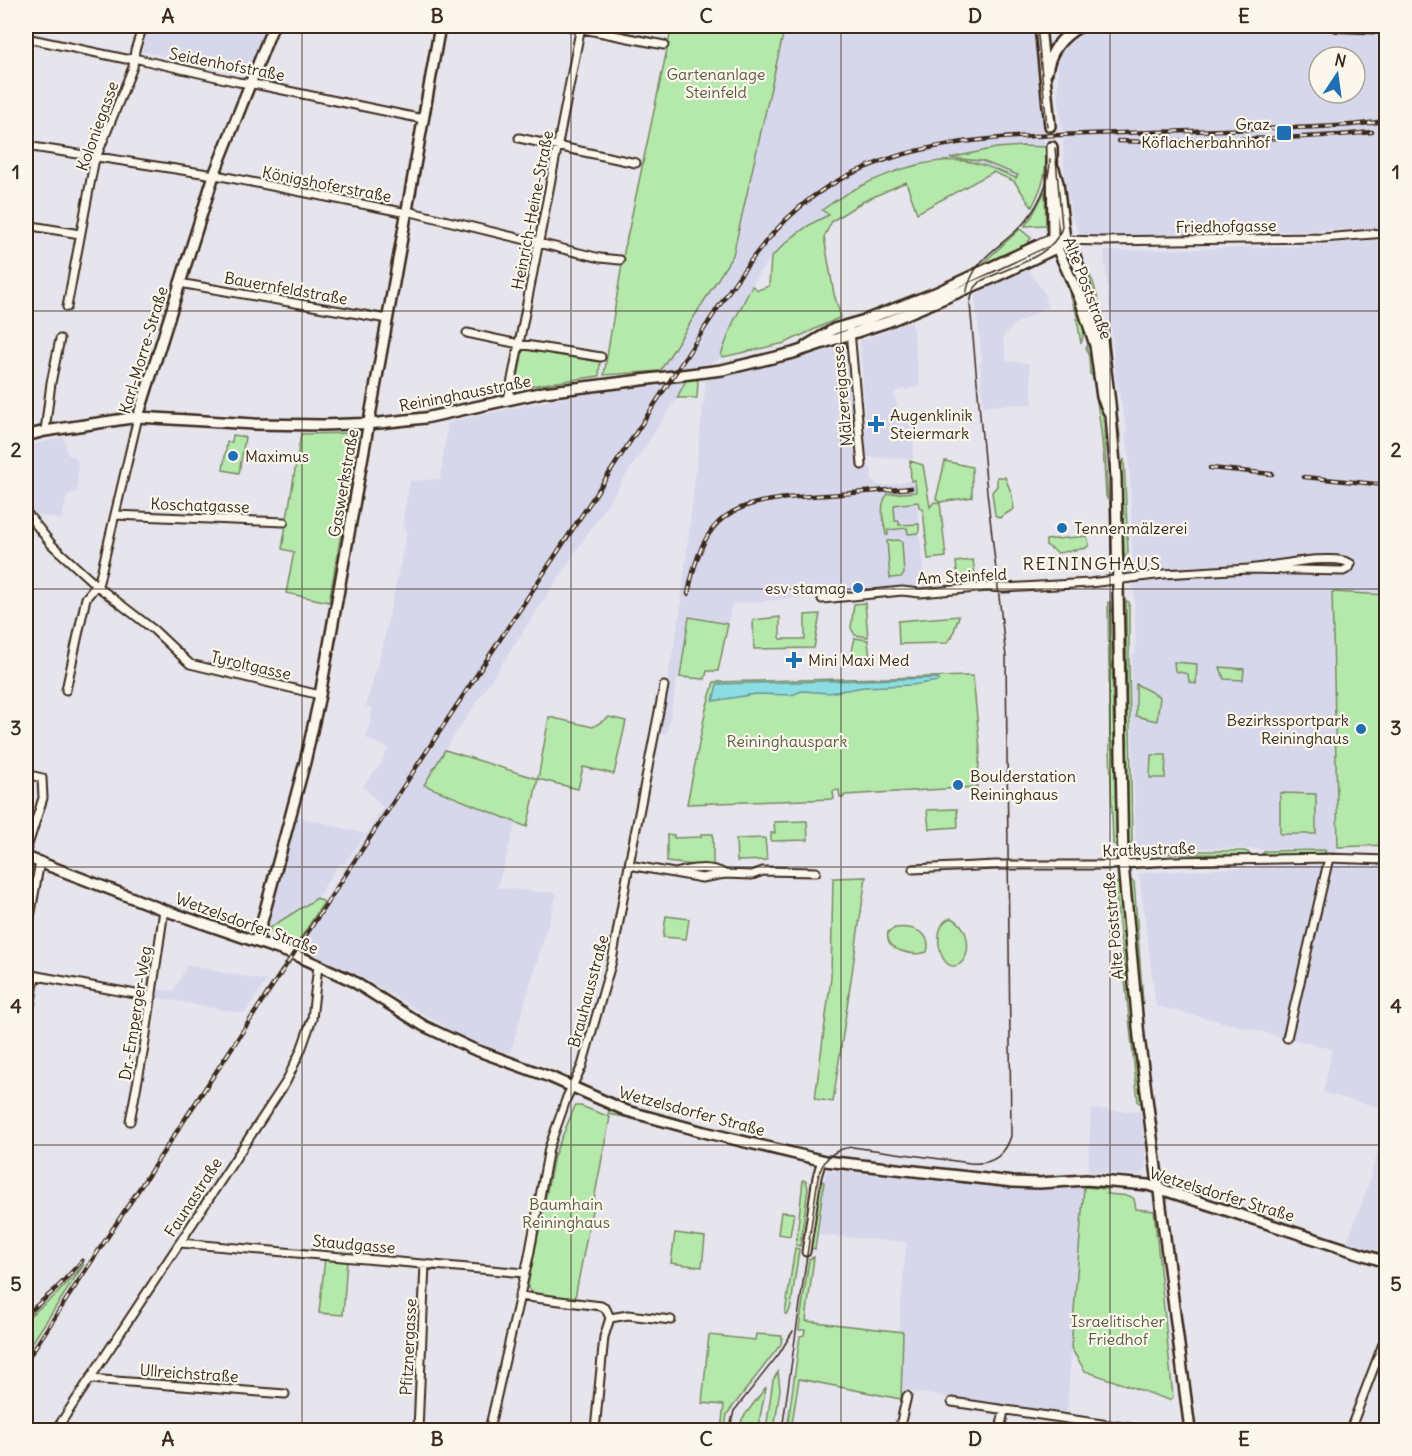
<svg xmlns="http://www.w3.org/2000/svg" width="1412" height="1456" viewBox="0 0 1412 1456" font-family="Delius,sans-serif">
<rect width="100%" height="100%" fill="#e6e4ec"/>
<filter id="ink" filterUnits="userSpaceOnUse"><feTurbulence type="fractalNoise" baseFrequency=".0167" numOctaves="2"/><feDisplacementMap in="SourceGraphic" scale="12" xChannelSelector="R" yChannelSelector="G"/><feConvolveMatrix kernelMatrix="1 2 1 2 8 2 1 2 1" color-interpolation-filters="sRGB"/></filter>
<g filter="url(#ink)">
<path fill="#d7d7ec" fill-rule="evenodd" d="M149,26H266L248,73L140,51Z
M785,26H1035L1045,126L1042,127L1045,147L996,148L953,157L982,161L1000,166L1018,175L1016,178L981,164L948,161L901,170L874,181L838,198L823,211L829,215L814,221L771,258L759,273L733,323L721,355L723,357L709,364L693,366L677,398L445,750L424,785L516,823L497,888L557,893L510,1053L488,1047L454,1032L355,973L308,954L303,962L290,955L383,808L363,786L380,765L388,748L366,738L373,709L366,706L383,645L407,531L402,524L410,481L440,479L448,422L557,399L661,383L660,371L733,255Z
M1121,26H1181L1334,31L1386,36V229L1094,236L1080,234L1071,216L1065,177L1062,126L1061,125L1058,92V63L1063,49L1081,34L1089,30ZM1319,57H1355V93H1319Z
M1386,239V595L1332,592L1337,850L1136,847L1131,684L1132,655L1136,654L1129,454L1125,436L1127,432L1116,378L1104,251L1310,246Z
M1027,268L1045,294L1047,308L1016,323L1003,338L1007,361L1029,363L1033,404L983,406L980,364L982,360L975,297L983,289Z
M912,321L920,386L894,392L898,410L908,423L914,427L913,459L864,457L866,433L860,341Z
M845,346L856,467H871L872,480L878,485H890L914,480L925,586L732,604L718,671H707L704,681L677,678L667,734L658,732L680,612L706,380Z
M63,437L68,455L74,456L78,461L77,492L67,495L62,520L34,514L26,506V446Z
M297,816L365,834L345,863L338,865L317,898L269,928L267,927Z
M1321,864L1386,867V1109L1323,1093L1332,1049L1156,1006L1139,873Z
M187,965L256,979L267,980L246,1012L240,1013L155,997L157,989L174,991Z
M1091,1109L1141,1112L1146,1164L1144,1171L1139,1175L1088,1172Z
M1386,1125V1260L1347,1242L1364,1198Z
M827,1170L1013,1186H1078L1084,1187L1071,1348L1067,1415L902,1390L903,1333L899,1332L906,1242L817,1235L825,1175Z"/>
<path fill="#b5e9ab" stroke="#788a64" stroke-width="1.5" d="M672,26H785L733,255L660,371L604,375L624,252Z
M1023,146L1045,147C1048,172 1043,185 1032,207L1014,181L993,172L917,213L906,182L862,202L832,221L824,237L834,294L841,317L785,343L723,357L721,355L733,323L752,286L758,290L769,286L771,258C788,239 805,225 829,215L822,210C857,183 918,157 964,161C982,163 999,171 1016,178L1018,175L982,161L950,158L996,148Z
M1045,191L1046,225L1025,226V225L1032,216Z
M1020,229L1031,238L1026,245L981,267L984,262Z
M1082,259L1093,282L1109,338L1111,370L1121,443L1117,435L1105,334Z
M1060,266C1067,276 1084,315 1084,329C1084,334 1082,339 1081,344L1076,312Z
M1089,344L1103,416L1108,500L1106,496C1104,455 1101,415 1092,375L1090,374L1089,357L1086,348Z
M523,349L600,362L599,376L516,388Z
M695,379L698,381L697,398H677L686,380Z
M353,433L358,437L329,602L286,593L294,552L282,549L301,434Z
M233,435L245,437L239,473L223,470L227,442H232Z
M1124,459L1128,553L1124,557L1121,466Z
M910,461L923,465L930,507L934,502L940,503L946,557L928,559L923,509L919,507L918,502L894,505L895,521H899V525L919,524V533L908,534L907,528L888,530V535H886C884,521 878,505 888,494L916,492L915,480L911,481Z
M945,461L972,467V497L940,502L936,499Z
M997,477H1005L1012,495L1014,509L999,518L995,515L992,492L997,486Z
M1087,536L1089,545L1086,548L1058,553L1046,545V540Z
M898,540L902,542L904,574L901,577L890,578L887,541Z
M973,560L976,581L958,583L956,562Z
M1332,592L1386,595V845L1338,847Z
M1126,601L1129,602V662L1132,842L1128,845Z
M1108,602H1110L1117,845L1113,844L1110,747Z
M865,603L868,637L855,635L851,628L854,604Z
M820,614L814,648L754,649L753,620L780,617V639H805V615Z
M959,616L952,637L946,643L899,644L898,621Z
M689,617L728,624L718,671H707L705,679L680,677Z
M855,638L868,640L870,661L850,659Z
M1174,662L1197,664L1196,684L1189,682L1188,674L1175,671Z
M1220,667L1244,669L1243,680L1224,679Z
M973,676L980,750L977,787L845,795L843,798L840,797L839,790L833,791L834,799L687,804L706,709L714,682Z
M1136,684L1160,697L1157,721L1136,716Z
M549,717L593,727L609,717L626,721L614,774L583,767L578,789L538,779L527,827L424,785L445,750L538,779Z
M1151,755H1166L1165,778H1150Z
M1280,793L1316,794V834H1280Z
M957,809L958,827L929,829L927,810Z
M807,821L808,840L771,841V833H775L774,822Z
M701,834H713V867L667,862V835H674V838L701,837Z
M765,838L767,860L737,861L736,839Z
M1326,850L1324,854H1262L1265,851Z
M1142,851H1245L1249,853L1248,855L1146,853Z
M866,877L833,1102L815,1099L831,978L833,878Z
M1130,880L1134,882L1143,1003L1139,1001L1136,941Z
M1119,881L1142,1104L1138,1102L1115,885Z
M317,898L324,902L295,947L273,934L269,928Z
M666,916L689,919L686,939L663,937Z
M951,918C972,925 973,964 954,966C938,967 931,923 951,918Z
M895,928C910,926 933,931 927,952C914,957 884,951 888,932Z
M575,1106H581L610,1117L574,1303L532,1292L528,1288V1285L554,1156Z
M609,1111L744,1145L777,1156L630,1118L608,1114Z
M803,1180L806,1181L808,1188L800,1246L796,1245Z
M820,1180L824,1182L815,1249L811,1248V1245Z
M1084,1187L1107,1189V1194L1130,1196L1134,1199L1136,1209L1154,1211L1173,1397L1169,1400L1085,1371L1071,1348Z
M781,1212L794,1213L790,1236L778,1234Z
M675,1233L705,1237L702,1267L671,1263Z
M795,1248L799,1249L791,1306L788,1314H785Z
M814,1257L806,1321L903,1332L901,1399L799,1379L791,1430H787L800,1336L804,1335L805,1330H799V1328L809,1259Z
M325,1258L347,1260L343,1315L319,1313Z
M84,1264L30,1346H26V1319L57,1294Z
M756,1334L782,1336L781,1344L727,1414L725,1430H721L724,1405L702,1403L709,1335L755,1340Z
M778,1372L780,1389L774,1430H766L773,1380Z
M766,1387L760,1417V1430H740L742,1419Z"/>
<path fill="#8cdde3" stroke="#6c9594" stroke-width="1.5" d="M938,678L939,681L912,685L864,687L829,693L802,691L792,695L756,694L713,701L717,684Z"/>
<g fill="none" stroke-linecap="round" stroke-linejoin="round">
<path stroke="#c4bfc3" stroke-width="9" stroke-dasharray="9 4.5" stroke-linecap="butt" d="M1050,126L1052,147"/>
<g stroke="#3b2a1e" stroke-width="11">
<path id="street" d="M568,26L664,45
M26,38L126,59L134,58L238,82L259,85L423,119
M519,138L636,163
M26,146L221,176L402,212H411L600,258L620,260
M26,225L80,234
M1065,240L1101,241L1323,238L1386,233
M179,283L387,319
M67,307L94,163L133,67L135,50L143,26
M850,331L862,465
M467,333L519,344L601,357
M508,400L581,26
M45,431L51,383L60,339
M26,512L52,545L97,586L154,630L190,664L320,695
M115,515L284,522
M822,599L902,591L920,593L988,587L1004,588L1090,583L1164,574L1248,569L1343,571L1349,568L1351,564C1337,552 1269,567 1248,569
M66,690L86,598L99,582L138,417
M26,774L42,778L43,798L26,851
M629,865L702,878L725,874L752,875L763,871L816,872
M913,869L996,865H1111L1173,861L1329,858L1386,860
M676,873C691,868 711,866 725,874
M26,940L40,861
M26,974L152,997
M26,1031L35,976
M1287,1038L1329,858
M130,1121L144,1048L164,910
M180,1243L525,1273
M806,1252L817,1177L822,1160
M519,1296L601,1306L606,1309L610,1318
M610,1318L628,1315L671,1320
M90,1379L285,1394
M952,1402L1143,1430
M56,1430L286,1082L301,1050L312,1019L318,965
M418,1430L425,1264
M489,1430L529,1256L549,1148L567,1097L582,1066L612,961L631,854L664,686
M595,1430L604,1337L610,1318
M899,1430L907,1396
M1000,1430L1004,1411
M1350,1430L1386,1336"/>
</g>
<g stroke="#3b2a1e" stroke-width="14">
<path id="secondary" d="M1040,26L1050,126
M1337,26L1386,28
M1047,72C1050,50 1062,36 1081,26
M1052,147L1053,239L1080,299L1095,345L1102,397L1108,411
M1054,169L1058,183L1065,240L1075,256L1102,339L1110,403L1116,477L1123,864L1139,1037L1190,1430
M806,346L834,329L865,320L935,293L1041,244L1053,239L1065,240
M138,417L214,175L273,26
M26,436L45,431L138,417L254,424L322,425L379,423L425,418L544,392L722,370L793,353L887,322L995,277L1056,248L1065,240
M26,857L164,910L298,956L351,980L424,1026L473,1049L550,1077L627,1111L704,1132L825,1161L1013,1182L1039,1183L1086,1180L1148,1185L1386,1262
M257,940L305,762L320,695L440,26"/>
</g>
<use href="#street" stroke="#fbf7ec" stroke-width="7"/>
<use href="#secondary" stroke="#fbf7ec" stroke-width="9"/>
<path stroke="#3b2a1e" stroke-width="1.5" d="M1037,26L1047,126
M966,295C972,259 997,250 1020,227C1037,210 1050,183 1050,159
M731,1430V1423L734,1411L779,1354L793,1331
M782,1430L818,1178C822,1160 833,1149 852,1147L970,1163C991,1165 1005,1156 1011,1136L1006,657L987,492L970,304L973,290L981,281C1006,268 1054,257 1062,227L1055,148"/>
<g stroke="#3b2a1e" stroke-width="4.5">
<path id="rail" d="M1118,141C1159,143 1201,141 1243,139C1286,138 1329,137 1372,132
M1210,468L1272,474
M1304,477L1386,485
M688,594C704,512 731,502 810,496C844,494 877,491 911,488
M26,1315L57,1288L82,1261
M26,1361L731,288C758,249 786,213 827,187C905,139 999,137 1087,134C1144,132 1202,131 1260,129C1302,128 1345,127 1386,121"/>
</g>
<use href="#rail" stroke="#fbf7ec" stroke-width="2" stroke-dasharray="7" stroke-linecap="butt"/>
</g>
</g>
<path fill="none" stroke="#3b2a1e" stroke-width="1.5" stroke-opacity="0.55" d="M302,26V1430M571,26V1430M841,26V1430M1110,26V1430M26,311H1386M26,589H1386M26,867H1386M26,1145H1386"/>
<g fill="#1f6fb2" stroke="#fbf7ec" stroke-width="2">
<rect x="1276" y="125" width="16" height="16" rx="3"/>
<path d="M873 415h6v6h6v6h-6v6h-6v-6h-6v-6h6z"/>
<circle cx="233" cy="456" r="6"/>
<circle cx="1062" cy="528" r="6"/>
<circle cx="858" cy="588" r="6"/>
<path d="M791 651h6v6h6v6h-6v6h-6v-6h-6v-6h6z"/>
<circle cx="1361" cy="729" r="6"/>
<circle cx="958" cy="785" r="6"/>
</g>
<g text-anchor="middle" stroke-width="4.5" stroke-linejoin="round" paint-order="stroke">
<g font-size="16" fill="#3b2a1e" stroke="#fbf7ec">
<text transform="translate(227 64) rotate(11)" y="6">Seidenhofstraße</text>
<text transform="translate(97 126) rotate(-70)" y="6">Koloniegasse</text>
<text transform="translate(327 184) rotate(11)" y="6">Königshoferstraße</text>
<text transform="translate(532 210) rotate(-79)" y="6">Heinrich-Heine-Straße</text>
<text transform="translate(1226 226) rotate(-1)" y="6">Friedhofgasse</text>
<text transform="translate(286 288) rotate(10)" y="6">Bauernfeldstraße</text>
<text transform="translate(1088 288) rotate(69)" y="6">Alte Poststraße</text>
<text transform="translate(143 350) rotate(-73)" y="6">Karl-Morre-Straße</text>
<text transform="translate(465 393) rotate(-11)" y="6">Reininghausstraße</text>
<text transform="translate(842 396) rotate(-95)" y="6">Mälzereigasse</text>
<text transform="translate(343 483) rotate(-80)" y="6">Gaswerkstraße</text>
<text transform="translate(200 505) rotate(2)" y="6">Koschatgasse</text>
<text transform="translate(962 576) rotate(-3)" y="6">Am Steinfeld</text>
<text transform="translate(251 665) rotate(13)" y="6">Tyroltgasse</text>
<text transform="translate(1149 849) rotate(-2)" y="6">Kratkystraße</text>
<text transform="translate(247 923) rotate(20)" y="6">Wetzelsdorfer Straße</text>
<text transform="translate(1113 926) rotate(-95)" y="6">Alte Poststraße</text>
<text transform="translate(588 991) rotate(-75)" y="6">Brauhausstraße</text>
<text transform="translate(135 1013) rotate(-81)" y="6">Dr.-Emperger-Weg</text>
<text transform="translate(692 1111) rotate(15)" y="6">Wetzelsdorfer Straße</text>
<text transform="translate(1222 1194) rotate(17)" y="6">Wetzelsdorfer Straße</text>
<text transform="translate(193 1197) rotate(-57)" y="6">Faunastraße</text>
<text transform="translate(354 1244) rotate(5)" y="6">Staudgasse</text>
<text transform="translate(408 1347) rotate(-87)" y="6">Pfitznergasse</text>
<text transform="translate(189 1373) rotate(4)" y="6">Ullreichstraße</text>
</g>
<g font-size="16" fill="#5a5a41" stroke="#fbf7ec">
<text x="716" y="80">Gartenanlage<tspan x="716" dy="18">Steinfeld</tspan></text>
<text x="787" y="747">Reininghauspark</text>
<text x="566" y="1210">Baumhain<tspan x="566" dy="18">Reininghaus</tspan></text>
<text x="1118" y="1327">Israelitischer<tspan x="1118" dy="18">Friedhof</tspan></text>
</g>
<g font-size="16" fill="#3b2a1e" stroke="#fbf7ec" text-anchor="start">
<text x="1270" y="130" text-anchor="end">Graz<tspan x="1270" dy="18">Köflacherbahnhof</tspan></text>
<text x="890" y="421">Augenklinik<tspan x="890" dy="18">Steiermark</tspan></text>
<text x="245" y="462">Maximus</text>
<text x="1074" y="534">Tennenmälzerei</text>
<text x="846" y="594" text-anchor="end">esv stamag</text>
<text x="808" y="666">Mini Maxi Med</text>
<text x="1349" y="726" text-anchor="end">Bezirkssportpark<tspan x="1349" dy="18">Reininghaus</tspan></text>
<text x="970" y="782">Boulderstation<tspan x="970" dy="18">Reininghaus</tspan></text>
</g>
<g font-size="18" letter-spacing="1.5" fill="#3b2a1e" stroke="#fbf7ec">
<text x="1092" y="570">REININGHAUS</text>
</g>
</g>
<rect width="1412" height="1456" fill="none" stroke="#fbf7ec" stroke-width="66"/>
<g transform="translate(1337 75) rotate(13)"><circle r="28" fill="#fbf7ec" stroke="#aea59a" stroke-width="1.5"/>
<path d="M0-4.5L10 22L0 15L-10 22Z" fill="#1f6fb2"/>
<text y="-9" font-size="16" font-weight="bold" text-anchor="middle" fill="#3b2a1e">N</text>
</g>
<rect x="33" y="33" width="1346" height="1390" fill="none" stroke="#3b2a1e" stroke-width="2"/>
<g font-size="20" text-anchor="middle" font-weight="bold" fill="#3b2a1e">
<text x="168" y="23">A</text>
<text x="437" y="23">B</text>
<text x="706" y="23">C</text>
<text x="975" y="23">D</text>
<text x="1244" y="23">E</text>
<text x="16" y="179">1</text>
<text x="1396" y="179">1</text>
<text x="16" y="457">2</text>
<text x="1396" y="457">2</text>
<text x="16" y="735">3</text>
<text x="1396" y="735">3</text>
<text x="16" y="1013">4</text>
<text x="1396" y="1013">4</text>
<text x="16" y="1291">5</text>
<text x="1396" y="1291">5</text>
<text x="168" y="1446">A</text>
<text x="437" y="1446">B</text>
<text x="706" y="1446">C</text>
<text x="975" y="1446">D</text>
<text x="1244" y="1446">E</text>
</g>
</svg>
